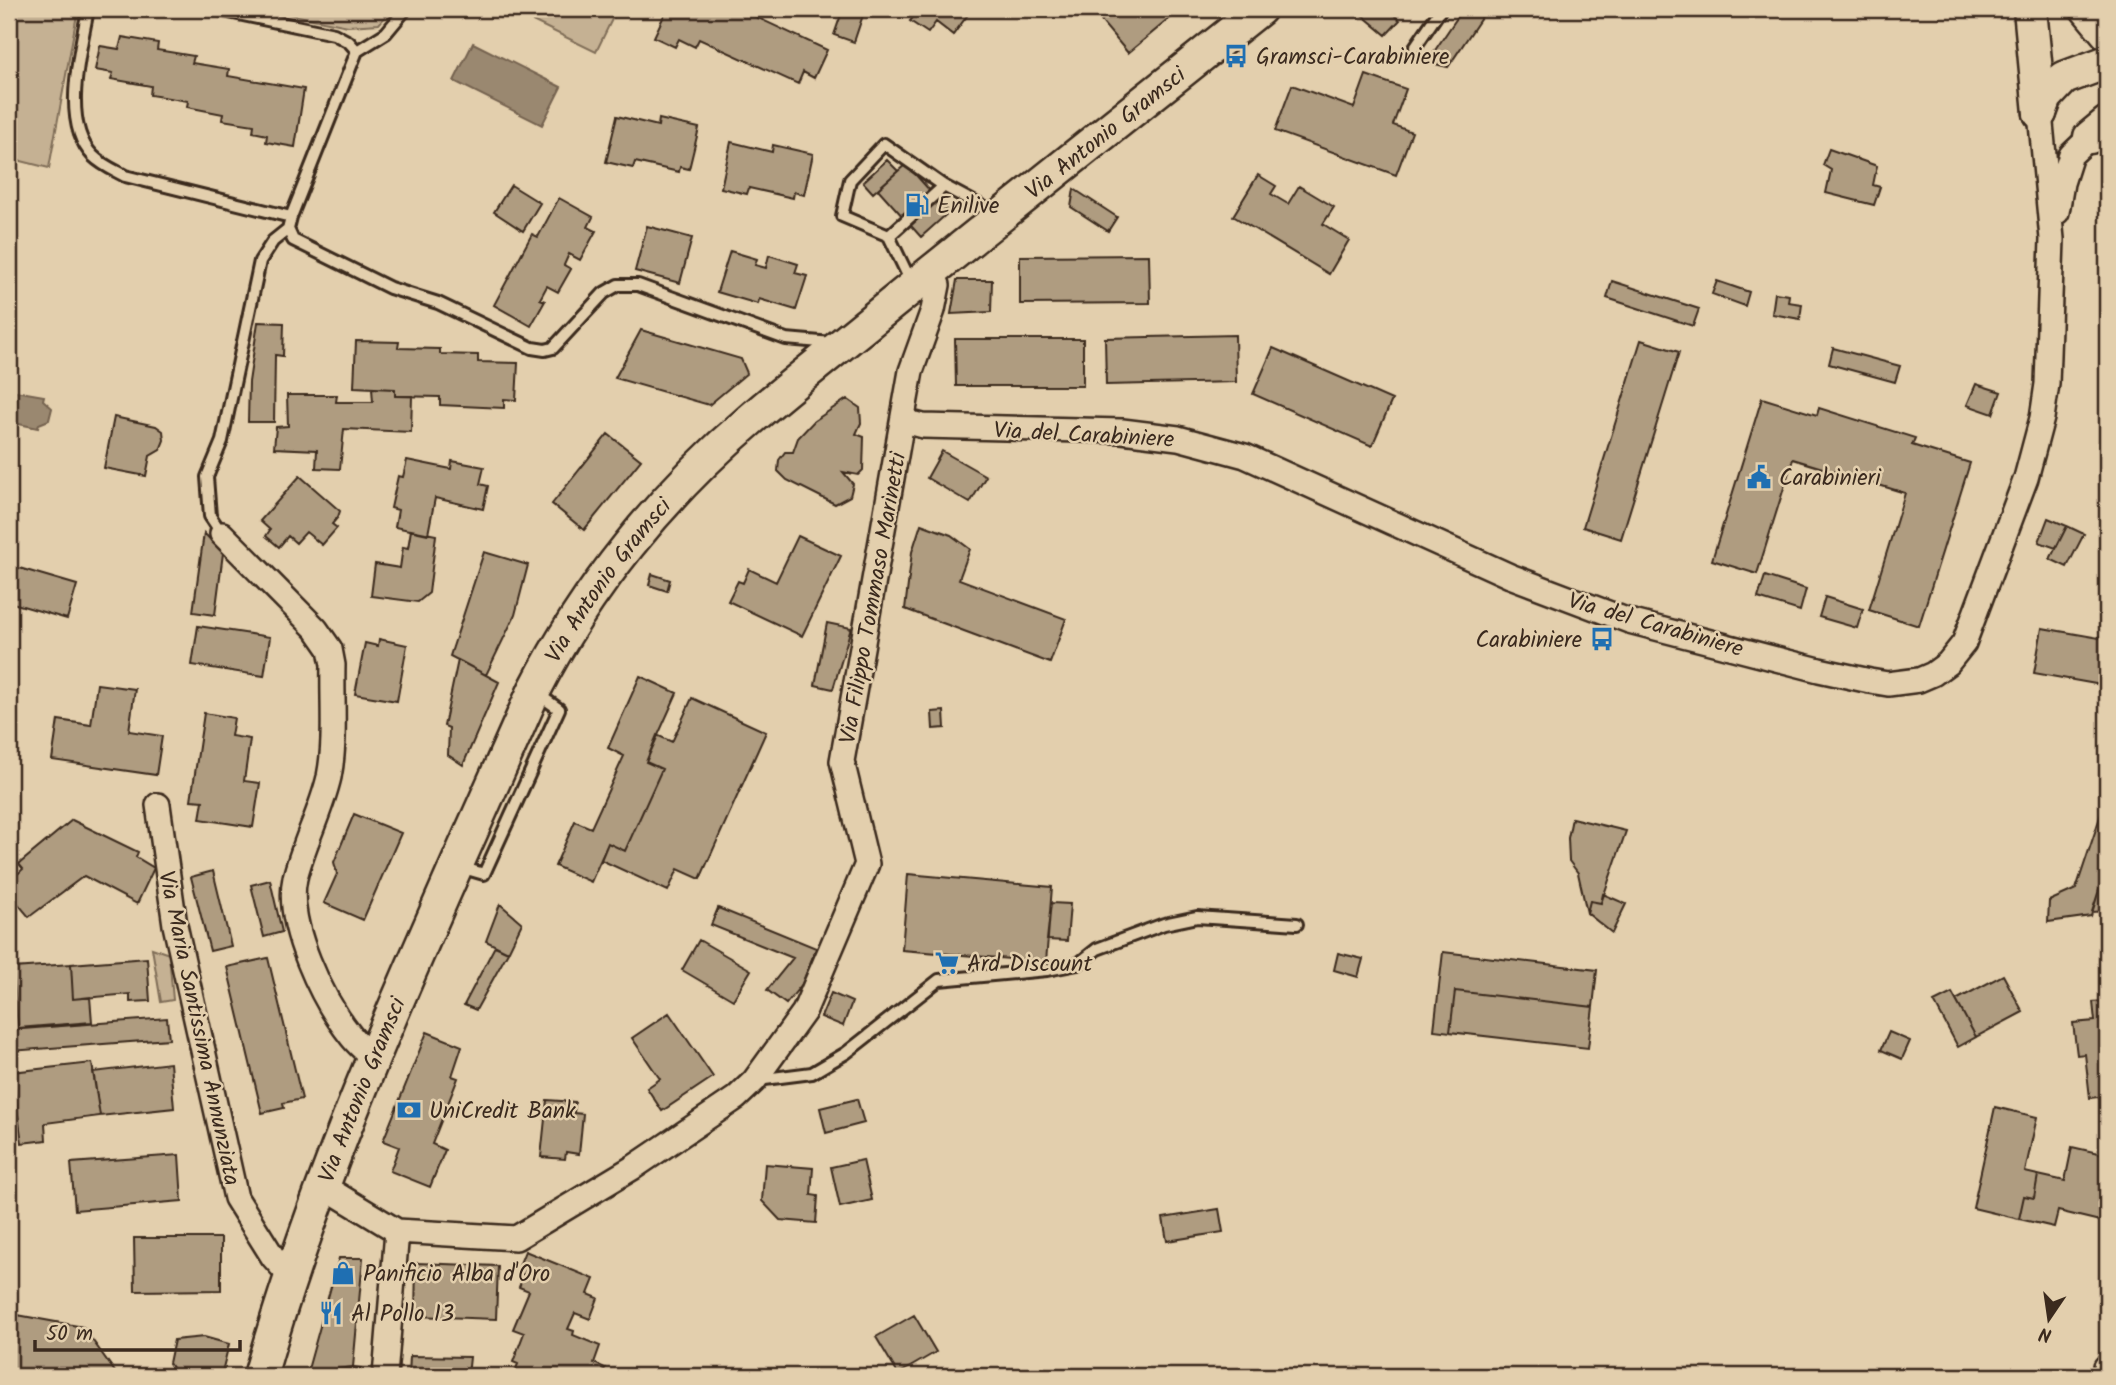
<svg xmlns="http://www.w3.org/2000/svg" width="2116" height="1385" viewBox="0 0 2116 1385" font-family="Kalam,sans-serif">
<rect width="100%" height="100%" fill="#e3cfad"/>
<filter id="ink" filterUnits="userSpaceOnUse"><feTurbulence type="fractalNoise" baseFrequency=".0143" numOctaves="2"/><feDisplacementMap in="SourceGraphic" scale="14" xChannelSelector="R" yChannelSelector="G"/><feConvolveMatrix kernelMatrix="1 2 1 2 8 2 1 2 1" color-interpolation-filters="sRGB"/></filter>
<g filter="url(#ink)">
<path fill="#c5b193" stroke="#806e58" stroke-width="2" d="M9,9H78L49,168L9,158Z
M263,9H392L379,24L348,26Z
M508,9H617L596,52Z
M152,948L169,954L173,1000L161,1002Z"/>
<path fill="#9a886f" stroke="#74624f" stroke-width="2" d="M473,43L561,87L542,125L454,81Z
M9,390L44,396L43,400L52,408L49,420L39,424L38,428L9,422Z"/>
<path fill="#af9c80" stroke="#3b2a1e" stroke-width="2" d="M667,9H739L827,50L814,78L803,72L798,84L699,39L695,47L679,39L675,47L654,37Z
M843,9H865L854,42L834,35Z
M920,9H972L953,35L936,22L928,33L910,21Z
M1116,9H1181L1128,53L1101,21Z
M1355,9H1400L1394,15L1400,20L1386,35Z
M1463,9H1487L1448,67L1427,62Z
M122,37L158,43L157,50L194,56L192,63L229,69L228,76L304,89L295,147L266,142L267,135L253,132L254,125L222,120L223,114L187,107L188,101L150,95L151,86L111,79L113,73L95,70L100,46L119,49Z
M1366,75L1406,89L1393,125L1412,132L1396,175L1275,131L1292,85L1354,108Z
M617,116L658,126L659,119L699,128L689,169L680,167L679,172L635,162L633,168L606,162Z
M731,142L772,152L773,145L813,154L804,195L794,192L793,198L749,188L747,194L721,188Z
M1829,149L1877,166L1873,185L1880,187L1874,205L1826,193L1831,170L1823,165Z
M887,160L898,171L873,193L863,182Z
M906,164L949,212L921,237L878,189Z
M1258,175L1276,186L1271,194L1288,204L1299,186L1334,207L1323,224L1349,240L1329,274L1233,216Z
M511,185L540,203L523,231L494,212Z
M1074,189L1117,217L1108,231L1071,207Z
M559,198L593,217L588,227L596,231L580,260L569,254L564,265L571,269L558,292L547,286L540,299L545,301L531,326L494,305L532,234L538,237Z
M647,226L692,238L680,283L635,271Z
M730,251L757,259L755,265L766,268L769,255L798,264L795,273L807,276L796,310L759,299L758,304L717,292Z
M1149,255L1150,303L1020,304V256Z
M957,280H992L991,312L951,314Z
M1612,281L1699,309L1693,326L1607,298Z
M1717,281L1749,292L1745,306L1712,294Z
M1775,293L1789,295L1788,302L1802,304L1800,319L1772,314Z
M258,322L284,323L283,356L275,355L274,422H248L249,382Z
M641,330L741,359L747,373L709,405L615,378Z
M1235,335L1236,382L1106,385L1105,338Z
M955,339H1083V386H956Z
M1641,340L1679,352L1621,539L1583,527Z
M356,341L399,342L398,348L440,349V354L478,355V362L518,363L516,400L504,399V408L440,405V397L395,396V389L354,387Z
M1273,348L1392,400L1372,446L1253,394Z
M1833,348L1900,366L1895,382L1829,364Z
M1976,384L2001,392L1993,414L1967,405Z
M372,388L395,389V396H412L411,432L344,429L340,469L316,468L317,450L274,448L276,427L288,426L287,395H337L336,402H373Z
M1762,398L1817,415L1819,408L1915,438L1912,445L1970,463L1919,626L1869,610L1905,493L1793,459L1757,574L1712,560Z
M847,399L860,408L861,423L856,434L864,437L863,470L858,475L843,472L853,484L850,496L835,504L787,480L778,471L779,460L785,452H793L798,438L814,421Z
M114,417L156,426L163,431L164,440L160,450L150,456L146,476L104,468Z
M608,434L641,460L584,530L552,504Z
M942,451L986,476L970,503L927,478Z
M407,460L451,469L452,461L484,467L480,484L488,486L483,509L435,498L428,534L395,527L398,510L391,508L398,476L403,477Z
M300,476L340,511L338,517L332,524L337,528L322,545L306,532L296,543L288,536L279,547L266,536L270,530L260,521Z
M2048,518L2067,526L2056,548L2039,542Z
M921,524L951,535L970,549L959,579L1066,619L1050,663L905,609L912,552Z
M2067,526L2084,534L2067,567L2050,559Z
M411,530L436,535L429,593L418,602L371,596L375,564L400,568L403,547L408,548Z
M204,533L223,553L215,615L193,612Z
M798,536L841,556L802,636L728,601L738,581L743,583L749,569L776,582Z
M484,552L528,565L515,615L486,675L450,656Z
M9,565L77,585L67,619L9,602Z
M652,574L670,580L667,591L649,585Z
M1765,576L1806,589L1800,611L1758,598Z
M1825,597L1863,609L1857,628L1819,617Z
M827,623L851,628L833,689L815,685Z
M2107,624V686L2034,673L2042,628L2099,638Z
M198,626L270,637L264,676L192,665Z
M379,639L407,645L397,701L355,694L365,643L378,646Z
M458,660L499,682L463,765L448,755L449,728L444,726Z
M640,676L677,693L646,762L662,769L625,851L608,843L591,882L555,866L575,821L591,828L624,756L608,748Z
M97,684L135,689L129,731L162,736L156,775L52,760L58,720L91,725Z
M692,698L766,732L700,879L678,869L668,891L601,860L608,843L625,851L662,769L646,762L657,735L672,742Z
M944,711L945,728L933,729L932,712Z
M204,713L234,718L231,736L250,739L244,781L260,783L253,827L200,819L203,801L191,800Z
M2105,802H2107V865L2091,916L2048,922L2049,901L2076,889Z
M354,814L401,833L363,920L324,903L337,874L334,862Z
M1572,818L1626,831L1601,903L1590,901L1587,913L1578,873L1569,861L1568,838Z
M72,820L138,852L136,857L154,868L137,904L84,876L29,917L9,893V882L23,869L19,864Z
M2107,865V911L2092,912Z
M213,871L231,946L210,951L191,877Z
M908,874L1052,887L1046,962L902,950Z
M270,880L282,932L264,937L251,885Z
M1603,894L1626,904L1612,933L1587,913L1590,901L1601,903Z
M1051,903L1070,904L1067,941L1047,940Z
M500,904L522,923L508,952L486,941Z
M718,908L816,948L802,984L786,1004L767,990L793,958L711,925Z
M699,940L751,970L733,1000L682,970Z
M495,946L508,952L476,1010L464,1005Z
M1443,952L1597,970L1593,1007L1455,991L1450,1032L1434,1030Z
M1338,953L1363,959L1358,977L1334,970Z
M147,958L150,1001L130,1002V994L73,999L71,964Z
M268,958L302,1099L283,1103L284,1108L262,1113L227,967Z
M71,964L73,999L90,997L92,1022L18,1028L13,968Z
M2003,975L2023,1012L1976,1037L1956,1000Z
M1455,991L1593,1007L1588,1048L1450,1032Z
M831,993L852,1002L843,1026L821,1017Z
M1952,993L1976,1037L1958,1047L1934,1002Z
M2107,996V1096L2090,1098L2085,1054L2077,1055L2073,1023L2095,1021L2093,1002L2103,1001L2102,997Z
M669,1013L713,1077L662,1111L647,1088L660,1079L632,1038Z
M167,1018L169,1039L11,1051L9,1030Z
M427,1032L462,1046L452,1076L458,1078L432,1144L445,1150L430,1187L390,1171L399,1147L383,1141Z
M1889,1032L1910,1041L1902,1059L1881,1050Z
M92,1063L100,1116L45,1123L46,1140L22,1143L12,1072Z
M170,1063L174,1108L100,1116L93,1072Z
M857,1099L864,1123L826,1133L820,1108Z
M547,1100L575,1102L574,1113L583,1114L579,1154L566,1152L565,1159L541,1157Z
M1995,1107L2037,1117L2025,1172L2038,1175L2034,1198L2024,1196L2019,1219L1973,1208Z
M2072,1147L2107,1155V1210L2104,1222L2058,1211L2054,1227L2019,1219L2024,1196L2034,1198L2038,1175L2065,1181Z
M179,1155L182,1201L75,1210L71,1163Z
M863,1160L872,1200L840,1207L831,1167Z
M765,1164L813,1168L811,1195L818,1196L816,1223L780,1220L762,1201Z
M1219,1209L1223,1232L1167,1241L1163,1218Z
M134,1238H221V1290L135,1291Z
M525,1251L594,1279L588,1294L598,1298L590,1319L575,1313L568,1329L574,1331L573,1335L600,1346L594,1363L605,1368L602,1376H513L518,1364L513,1362L524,1333L513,1329L529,1291L519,1287L524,1275L517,1271Z
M339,1258H363L353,1367L307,1373Z
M416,1263L498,1266L496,1319L415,1316Z
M12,1314L83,1327L118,1376H9V1331Z
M914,1315L936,1352L898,1374L876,1337Z
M204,1337L229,1344L221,1376H177L169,1363L174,1340Z
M410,1356L470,1357L468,1376H409Z
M353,1367L361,1368L360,1376H290Z"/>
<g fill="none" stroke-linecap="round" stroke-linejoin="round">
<g stroke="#3b2a1e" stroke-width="16">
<path id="lane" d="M88,9C81,49 60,123 93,156C102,165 114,170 125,176L291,217
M214,9L334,34L349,42L357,51
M406,9L386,33L357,51L291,217L288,229L293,240L390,288L438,303L532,348L545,350L553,348L604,293L618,285H638L786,339L832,343
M1415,47L1441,9
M889,236L842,216L850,180L884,144L944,186
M911,282L889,236L944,186L998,215
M222,534L210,516L207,477L222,441L260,261L273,241L288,229
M460,867L484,874L559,709L535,692
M757,1080L812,1073L846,1053L939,980L1047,970L1078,964L1097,949L1164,924L1197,917L1297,924"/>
</g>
<g stroke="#3b2a1e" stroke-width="28">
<path id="street" d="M2057,212L2062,183L2071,155L2090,137
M904,421L923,426L1122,431L1178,438L1245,456L1510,576L1629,621L1819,670L1870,681L1888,684L1919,680L1933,674L1948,663L1964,643L2026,478L2042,418L2047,384L2052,239L2040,113
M222,534L316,629L330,649L333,665C332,701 336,742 329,777C321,812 303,844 295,878C285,924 323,1001 351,1036C357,1044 366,1051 373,1059
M158,805L175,925L236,1198L273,1257L290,1276
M323,1186L397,1231L516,1238L634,1167L736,1098L754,1081L804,1012L867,864L842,761L911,371L933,310L938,285L932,270
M2106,1367H2107
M385,1376L397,1231"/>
</g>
<g stroke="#3b2a1e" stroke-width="37">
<g id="secondary">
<path d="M2030,9L2040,113"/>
<path d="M2087,9L2107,33"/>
<path d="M2040,113L2046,97L2064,78L2107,62"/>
<path d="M2090,137L2107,123"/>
<path id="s1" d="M260,1376C328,1139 435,916 534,691C586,589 663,494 750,420C795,381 843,344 889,306C1012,206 1136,108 1260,9"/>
</g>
</g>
<use href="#lane" stroke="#e3cfad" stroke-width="10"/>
<use href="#street" stroke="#e3cfad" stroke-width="23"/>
<use href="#secondary" stroke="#e3cfad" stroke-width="32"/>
</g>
</g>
<defs>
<g id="bus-bare" transform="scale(1.89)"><path d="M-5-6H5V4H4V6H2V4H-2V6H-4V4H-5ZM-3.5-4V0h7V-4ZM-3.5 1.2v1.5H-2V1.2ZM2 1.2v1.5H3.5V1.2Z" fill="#1f6fb2" stroke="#e3cfad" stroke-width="2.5" paint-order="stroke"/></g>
<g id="fuel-bare" transform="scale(1.89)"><path d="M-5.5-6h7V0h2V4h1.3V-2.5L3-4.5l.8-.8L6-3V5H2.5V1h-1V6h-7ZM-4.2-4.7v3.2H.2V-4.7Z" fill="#1f6fb2" stroke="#e3cfad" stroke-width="2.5" paint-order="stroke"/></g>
<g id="civic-bare" transform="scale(1.89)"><path d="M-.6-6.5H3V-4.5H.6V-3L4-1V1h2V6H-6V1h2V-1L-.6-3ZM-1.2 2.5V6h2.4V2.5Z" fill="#1f6fb2" stroke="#e3cfad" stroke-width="2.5" paint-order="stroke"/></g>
<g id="supermarket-bare" transform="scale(1.89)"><path d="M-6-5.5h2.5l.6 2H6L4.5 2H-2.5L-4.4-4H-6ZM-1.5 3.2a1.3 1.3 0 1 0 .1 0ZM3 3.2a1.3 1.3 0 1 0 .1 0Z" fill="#1f6fb2" stroke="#e3cfad" stroke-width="2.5" paint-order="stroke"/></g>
<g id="bank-bare" transform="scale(1.89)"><path d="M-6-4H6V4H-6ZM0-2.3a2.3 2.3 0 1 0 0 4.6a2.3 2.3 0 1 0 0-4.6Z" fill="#1f6fb2" stroke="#e3cfad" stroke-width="2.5" paint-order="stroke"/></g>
<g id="shop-bare" transform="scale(1.89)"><path d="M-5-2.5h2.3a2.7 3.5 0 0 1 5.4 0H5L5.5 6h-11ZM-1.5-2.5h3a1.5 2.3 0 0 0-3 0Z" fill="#1f6fb2" stroke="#e3cfad" stroke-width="2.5" paint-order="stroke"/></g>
<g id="restaurant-bare" transform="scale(1.89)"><path d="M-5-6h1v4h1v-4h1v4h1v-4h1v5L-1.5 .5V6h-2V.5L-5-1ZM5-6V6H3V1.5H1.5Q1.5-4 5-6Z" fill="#1f6fb2" stroke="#e3cfad" stroke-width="2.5" paint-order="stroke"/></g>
</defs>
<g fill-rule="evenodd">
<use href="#bus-bare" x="1236" y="56"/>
<use href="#fuel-bare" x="917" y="205"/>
<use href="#civic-bare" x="1759" y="477"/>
<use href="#bus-bare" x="1602" y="639"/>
<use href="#supermarket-bare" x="947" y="963"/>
<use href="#bank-bare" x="409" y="1110"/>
<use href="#shop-bare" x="343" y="1273"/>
<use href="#restaurant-bare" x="331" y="1313"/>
</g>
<g text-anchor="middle" stroke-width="5" stroke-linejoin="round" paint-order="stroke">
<g font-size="23" fill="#3b2a1e" stroke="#e3cfad" text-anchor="start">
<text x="1256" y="64">Gramsci-Carabiniere</text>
<text x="937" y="213">Enilive</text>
<text x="1779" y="485">Carabinieri</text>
<text x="1582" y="647" text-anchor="end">Carabiniere</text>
<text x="967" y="971">Ard Discount</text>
<text x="429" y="1118">UniCredit Bank</text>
<text x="363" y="1281">Panificio Alba d'Oro</text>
<text x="351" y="1321">Al Pollo 13</text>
</g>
<g font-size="23" fill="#3b2a1e" stroke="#e3cfad">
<text dy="8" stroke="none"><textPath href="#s1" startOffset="1544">Via Antonio Gramsci</textPath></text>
<text transform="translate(1084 434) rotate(3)" y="8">Via del Carabiniere</text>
<text dy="8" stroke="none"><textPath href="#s1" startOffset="872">Via Antonio Gramsci</textPath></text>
<text transform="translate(872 598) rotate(-80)" y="8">Via Filippo Tommaso Marinetti</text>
<text transform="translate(1656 624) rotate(16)" y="8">Via del Carabiniere</text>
<text transform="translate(200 1028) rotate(78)" y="8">Via Maria Santissima Annunziata</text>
<text dy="8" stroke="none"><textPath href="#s1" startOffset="304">Via Antonio Gramsci</textPath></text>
</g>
</g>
<rect width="2116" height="1385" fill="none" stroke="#e3cfad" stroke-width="35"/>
<rect x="18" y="18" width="2081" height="1350" fill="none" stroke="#3b2a1e" stroke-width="2.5" filter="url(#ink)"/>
<g transform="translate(2049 1319) rotate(193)" stroke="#e3cfad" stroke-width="5" paint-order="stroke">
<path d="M0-5L12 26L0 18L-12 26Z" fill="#3b2a1e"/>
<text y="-10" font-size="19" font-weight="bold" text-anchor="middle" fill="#3b2a1e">N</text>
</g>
<path d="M35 1340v10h205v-10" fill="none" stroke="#3b2a1e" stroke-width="3.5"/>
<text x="46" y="1340" font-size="21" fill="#3b2a1e" stroke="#e3cfad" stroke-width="5" paint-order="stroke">50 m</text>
</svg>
